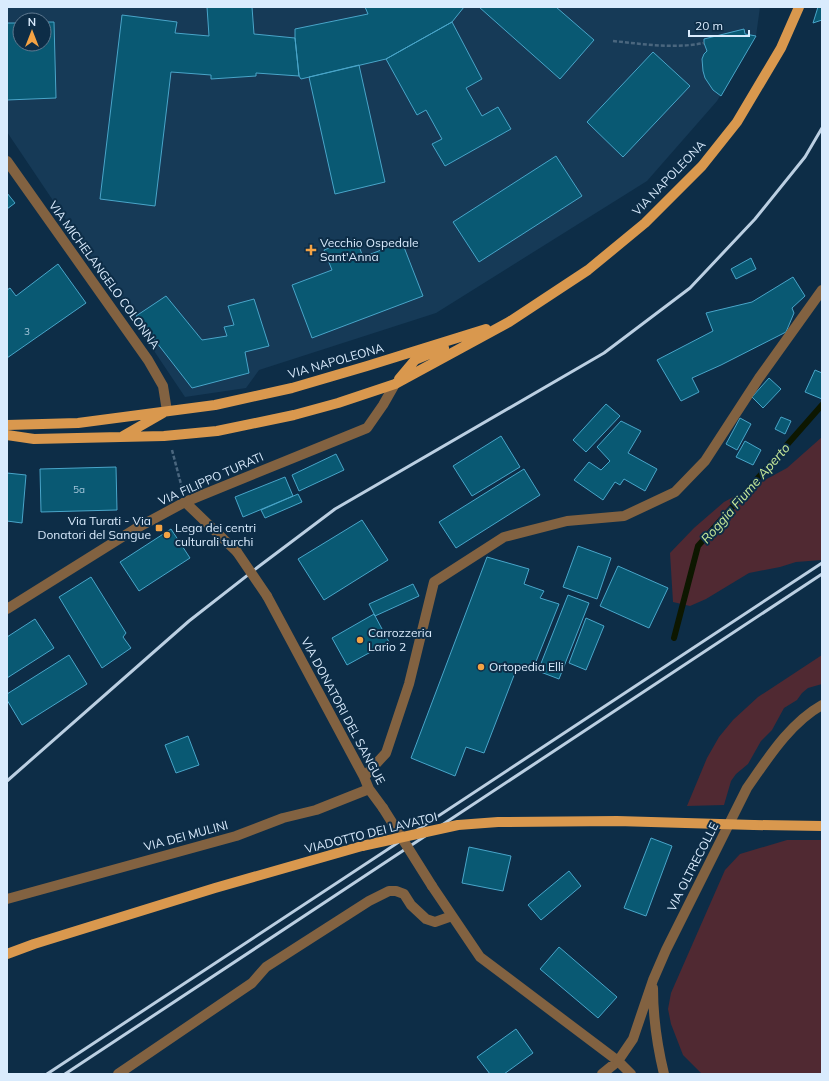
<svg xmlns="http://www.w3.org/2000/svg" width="829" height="1081" viewBox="0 0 829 1081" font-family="Mulish,sans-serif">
<rect width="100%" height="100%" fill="#0d2d47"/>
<path fill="#163a57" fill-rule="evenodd" d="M7,7H760L756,36L717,101L647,181L436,313L259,370L246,388L185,397L7,132ZM20,20H44V44H20Z"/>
<path fill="#502932" d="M822,437V560L796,562L780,567L749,573L706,599L690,606L673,602L670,553L694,528L724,502L787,468Z
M822,655V684L808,688L802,693L797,700L784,708L772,730L761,741L748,764L736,774L731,781L724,805L687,806L707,758L719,737L733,720L758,697Z
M787,840H822V1074H702L683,1055L671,1024L668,1009L671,993L725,870L740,854Z"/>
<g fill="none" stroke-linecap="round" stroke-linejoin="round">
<path stroke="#0d1700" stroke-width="6" d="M674,638L698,546L822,405"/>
</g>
<path fill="#095973" stroke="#49a5c9" d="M207,7H252L254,34L295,38L299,76L256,73V76L211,79V75L171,72L155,206L100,199L122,15L177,22L175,33L209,36Z
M365,7H464L452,22L386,59L301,79L299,76L295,38V29L368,14Z
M479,7H556L594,40L560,79Z
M818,7H822V20L813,23Z
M44,22H54L56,98L7,100V23H20V44H44Z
M452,22L482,79L466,88L482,116L498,107L511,129L445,166L432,144L442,139L426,110L417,115L386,59Z
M744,29L745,34L756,36L721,96L713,90L705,78L703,71L702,59L704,54L707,51L704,43V39Z
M653,52L690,86L623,157L587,122Z
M359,65L385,182L335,194L309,77Z
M556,156L582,196L479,262L453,222Z
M7,193L15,203L7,209Z
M356,238L363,257L402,242L423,296L312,338L292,285L332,270L324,250Z
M751,258L756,269L736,279L731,269Z
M58,264L86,303L7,358V290L10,288L16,296Z
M793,277L805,296L792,308L794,313L786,332L721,365L692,378L699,392L681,401L657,360L713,331L706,313L752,302Z
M166,296L202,340L227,336L224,327L234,325L228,306L254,299L269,346L245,352L249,373L192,388L136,316Z
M815,370L822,373V399L805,392Z
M769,378L781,389L763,408L752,397Z
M606,404L620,416L586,452L573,440Z
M781,417L791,421L785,434L775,429Z
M740,418L751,424L737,450L726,444Z
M621,421L641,431L628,453L657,469L645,491L624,479L620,485L615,482L603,500L574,480L589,462L601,470L610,461L597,447Z
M501,436L520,467L472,496L453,466Z
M745,441L761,450L753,465L736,457Z
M336,454L344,470L299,491L292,475Z
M116,467L117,510L41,512L40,469Z
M524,469L540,495L456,548L439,522Z
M7,473L26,475L22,523L7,521Z
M285,477L293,496L243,517L235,497Z
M298,494L302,502L265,518L261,510Z
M362,520L388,560L324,600L298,559Z
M171,529L190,558L139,591L120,562Z
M578,546L611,558L597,599L563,587Z
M487,557L529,569L524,584L544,591L540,598L559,604L533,669L518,665L484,753L466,747L455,776L411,758Z
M618,566L668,588L649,628L600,606Z
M91,577L126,633L123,637L131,648L102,668L59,597Z
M413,584L419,596L375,616L369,604Z
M568,595L589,603L559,679L538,671Z
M374,614L389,642L347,665L332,638Z
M586,618L604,626L586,670L569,663Z
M35,619L54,648L7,678V637Z
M69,655L87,684L22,725L7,700V694Z
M188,736L199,765L176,773L165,745Z
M651,838L672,846L646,916L624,908Z
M469,847L511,856L503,891L462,883Z
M569,871L581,886L541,920L528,905Z
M559,947L617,997L598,1018L540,969Z
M516,1029L533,1053L504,1074H490L477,1057Z"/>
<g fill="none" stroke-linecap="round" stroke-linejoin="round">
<path stroke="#4a667e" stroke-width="2.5" stroke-dasharray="4 2" stroke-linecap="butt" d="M613,41C643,44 673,49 704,43
M172,450L182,488"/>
<path stroke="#826241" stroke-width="10" d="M7,161L148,360L163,386L167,411
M185,502L237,552
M267,596L364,777L369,789L383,808
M7,609L135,529L185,502L367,428L383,405L395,384
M364,777L386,753L409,684L434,582L504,537L567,521L624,516L675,492L705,461L759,378L822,290
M432,886L480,957L618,1061L602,1074
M7,899L236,836L283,818L316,810L369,789
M118,1074L252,983L266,967L369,901L389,891H396L404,894L411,905L426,919L435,922L452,916"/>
<path stroke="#826241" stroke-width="10" d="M653,988C653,1018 657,1045 664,1074
M631,1074L618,1061L633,1039L653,980L666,950L747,788C768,758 790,723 822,705"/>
<path stroke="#d9984e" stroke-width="10" d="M399,379L415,360L444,348
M7,425L78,423L215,405L292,388L367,366L486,329
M7,435L34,439L164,436L217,431L294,415L338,403L395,384L509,322L588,270L645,223L702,166L737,122L781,48L799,7
M123,436L163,413
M754,825L822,826
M7,954L34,944L215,888L362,846"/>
<path stroke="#bbcfe2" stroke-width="3" d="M7,781L189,621L258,567L335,509L604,353L690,288L755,219L805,157L822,128
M47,1074L822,563
M65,1074L822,574"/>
<path stroke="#826241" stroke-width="10" d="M237,552L267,596
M383,808L432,886"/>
<path stroke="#d9984e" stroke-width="10" d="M362,846L458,825L498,822L617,821L754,825"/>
</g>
<g fill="#f4a344" stroke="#0d2d47" stroke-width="1.5">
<path d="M309 244h4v4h4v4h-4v4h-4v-4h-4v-4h4z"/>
<rect x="155" y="524" width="8" height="8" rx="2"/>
<circle cx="167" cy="535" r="4"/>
<circle cx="360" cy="640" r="4"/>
<circle cx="481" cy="667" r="4"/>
</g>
<g text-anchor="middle" stroke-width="4" stroke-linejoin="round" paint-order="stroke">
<g font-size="10" fill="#a5c6da">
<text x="27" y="335">3</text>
<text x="79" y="493">5a</text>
</g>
<g font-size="12" fill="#d9ebfd" stroke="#0d2d47">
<text transform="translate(669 178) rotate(-46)" y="4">VIA NAPOLEONA</text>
<text transform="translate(104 275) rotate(54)" y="4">VIA MICHELANGELO COLONNA</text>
<text transform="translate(336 361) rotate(-16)" y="4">VIA NAPOLEONA</text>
<text transform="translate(211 479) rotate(-24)" y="4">VIA FILIPPO TURATI</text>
<text transform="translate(343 711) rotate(62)" y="4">VIA DONATORI DEL SANGUE</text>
<text transform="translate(371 833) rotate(-14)" y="4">VIADOTTO DEI LAVATOI</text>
<text transform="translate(186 836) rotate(-15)" y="4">VIA DEI MULINI</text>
<text transform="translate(693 867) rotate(-63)" y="4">VIA OLTRECOLLE</text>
</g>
<g font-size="12" fill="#d9ebfd" stroke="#0d2d47" text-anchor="start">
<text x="320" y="247">Vecchio Ospedale<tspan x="320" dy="14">Sant'Anna</tspan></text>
<text x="151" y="525" text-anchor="end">Via Turati - Via<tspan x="151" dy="14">Donatori del Sangue</tspan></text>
<text x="175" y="532">Lega dei centri<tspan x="175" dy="14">culturali turchi</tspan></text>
<text x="368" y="637">Carrozzeria<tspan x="368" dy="14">Lario 2</tspan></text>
<text x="489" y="671">Ortopedia Elli</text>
</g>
<g font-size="13" font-style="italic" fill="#c8ea99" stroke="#0d2d47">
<text transform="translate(745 493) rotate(-49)" y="5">Roggia Fiume Aperto</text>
</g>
</g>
<rect width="829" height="1081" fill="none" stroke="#d9ebfd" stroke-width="16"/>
<g transform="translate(32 32)"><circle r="19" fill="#0d2d47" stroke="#5f7990"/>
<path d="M0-3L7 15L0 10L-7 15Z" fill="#f4a344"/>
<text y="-6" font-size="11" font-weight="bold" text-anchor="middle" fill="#d9ebfd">N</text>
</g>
<path d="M689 30v6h60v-6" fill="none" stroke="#d9ebfd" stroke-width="2"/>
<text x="695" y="30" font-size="12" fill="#d9ebfd" stroke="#0d2d47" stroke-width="3" paint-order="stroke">20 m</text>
</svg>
